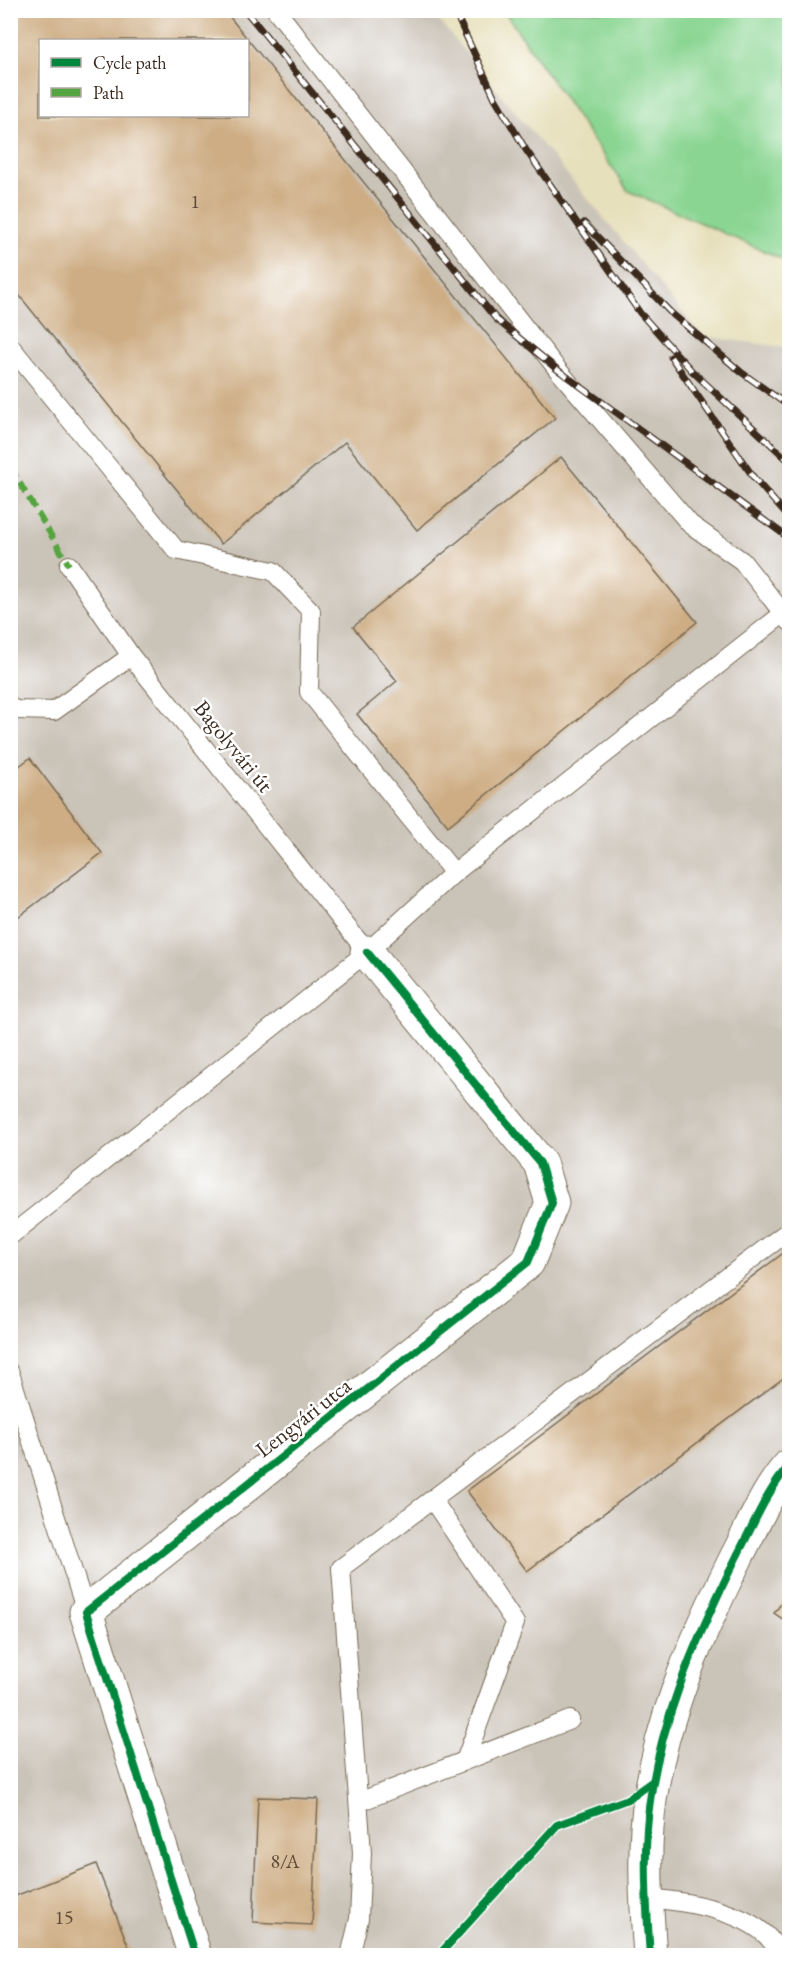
<svg xmlns="http://www.w3.org/2000/svg" width="800" height="1966" viewBox="0 0 800 1966" font-family="'EB Garamond',serif">
<rect width="100%" height="100%" fill="#fff"/>
<filter id="ink" filterUnits="userSpaceOnUse"><feTurbulence type="fractalNoise" baseFrequency=".0167" numOctaves="2"/><feDisplacementMap in="SourceGraphic" scale="12" xChannelSelector="R" yChannelSelector="G"/><feConvolveMatrix kernelMatrix="1 2 1 2 8 2 1 2 1" color-interpolation-filters="sRGB"/></filter>
<filter id="wash" filterUnits="userSpaceOnUse"><feTurbulence type="fractalNoise" baseFrequency=".008" numOctaves="4" result="noise"/><feDisplacementMap in="SourceGraphic" scale="24" xChannelSelector="R" yChannelSelector="G"/><feGaussianBlur stdDeviation="1.35" result="paint"/><feColorMatrix in="noise" values="0 0 0 0 0 0 0 0 0 0 0 0 0 0 0 0 0 1.4 0 .05"/><feComposite in="paint" operator="in"/></filter>
<g filter="url(#wash)">
<rect width="100%" height="100%" fill="#e7e0bc"/>
<path fill="#cac3b8" fill-rule="evenodd" d="M11,11H431L702,336L789,348V1955L11,1956ZM40,40H248V116H40Z"/>
<path fill="#8ad592" stroke="#628058" stroke-width="1.5" d="M504,11H789V262L628,191Z"/>
<g id="blocks">
<path fill="#cead84" fill-rule="evenodd" d="M10,10H224L555,418L417,530L345,442L221,544L10,284V118L15,115L10,110ZM40,40H248V116H40Z
M561,457L697,622L448,826L357,714L397,681L353,627Z
M30,758L102,853L10,923V773Z
M790,1248V1373L527,1571L467,1491Z
M790,1592V1624L774,1613Z
M258,1797L318,1799L312,1925L253,1922Z
M96,1864L131,1953L125,1956H18L10,1937V1898Z"/>
</g>
</g>
<g filter="url(#ink)">
<use href="#blocks" fill-opacity="0" stroke="#776a55" stroke-width="1.5"/>
<g fill="none" stroke-linecap="round" stroke-linejoin="round">
<g stroke="#776a55" stroke-width="20">
<path id="lane" d="M276,10L558,370L690,524L742,561L790,622
M10,346L176,550L273,571L311,611L309,692L454,873
M69,565L131,656L367,952
M10,707L16,710L54,711L131,656
M10,1236L367,952L454,873L784,613
M10,1373L86,1612
M432,1499L515,1623L465,1761
M359,1802L570,1720
M646,1898C683,1901 767,1912 779,1956
M350,1956L359,1919L362,1853L341,1568L790,1230"/>
</g>
<g stroke="#776a55" stroke-width="35">
<path id="street" d="M195,1956L86,1612L528,1262L552,1203L540,1163L367,952
M650,1956C647,1913 644,1870 647,1828C654,1733 695,1640 737,1556C753,1526 767,1490 790,1465"/>
</g>
<use href="#lane" stroke="#fff" stroke-width="18"/>
<use href="#street" stroke="#fff" stroke-width="33"/>
<g stroke="#3b2a1e" stroke-width="7">
<path id="rail" d="M245,10L496,319L558,370L790,539
M454,10L495,98L526,150L640,313L692,371L790,462
M584,223L671,313L741,372L790,407
M671,357L754,478L790,519"/>
</g>
<use href="#rail" stroke="#fff" stroke-width="4.5" stroke-dasharray="14" stroke-linecap="butt"/>
<path stroke="#54a441" stroke-width="6" stroke-dasharray="12 6" stroke-linecap="butt" d="M10,467L69,565"/>
<g stroke="#fff" stroke-width="11">
<path id="cycleway" d="M195,1956L86,1612L528,1262L552,1203L540,1163L367,952
M438,1956L557,1825L628,1799L653,1781
M650,1956C647,1913 644,1870 647,1828C654,1733 695,1640 737,1556C753,1526 767,1490 790,1465"/>
</g>
<use href="#cycleway" stroke="#00873e" stroke-width="8"/>
</g>
</g>
<g text-anchor="middle" stroke-width="5" stroke-linejoin="round" paint-order="stroke">
<g font-size="20" fill="#604b38">
<text x="195" y="208">1</text>
<text x="285" y="1868">8/A</text>
<text x="64" y="1924">15</text>
</g>
<g font-size="22" fill="#3b2a1e" stroke="#fff">
<text transform="translate(234 746) rotate(51)" y="8">Bagolyvári út</text>
<text transform="translate(303 1417) rotate(-38)" y="8">Lengyári utca</text>
</g>
</g>
<rect width="800" height="1966" fill="none" stroke="#fff" stroke-width="36"/>
<rect x="39" y="39" width="210" height="78" fill="#ffffff" stroke="#b1aaa5" stroke-width="1.5"/>
<rect x="51" y="58" width="30" height="9" fill="#00873e" stroke="#b1aaa5" stroke-width="1.5"/>
<text x="93" y="69" font-size="18" fill="#3b2a1e">Cycle path</text>
<rect x="51" y="88" width="30" height="9" fill="#54a441" stroke="#b1aaa5" stroke-width="1.5"/>
<text x="93" y="99" font-size="18" fill="#3b2a1e">Path</text>
</svg>
